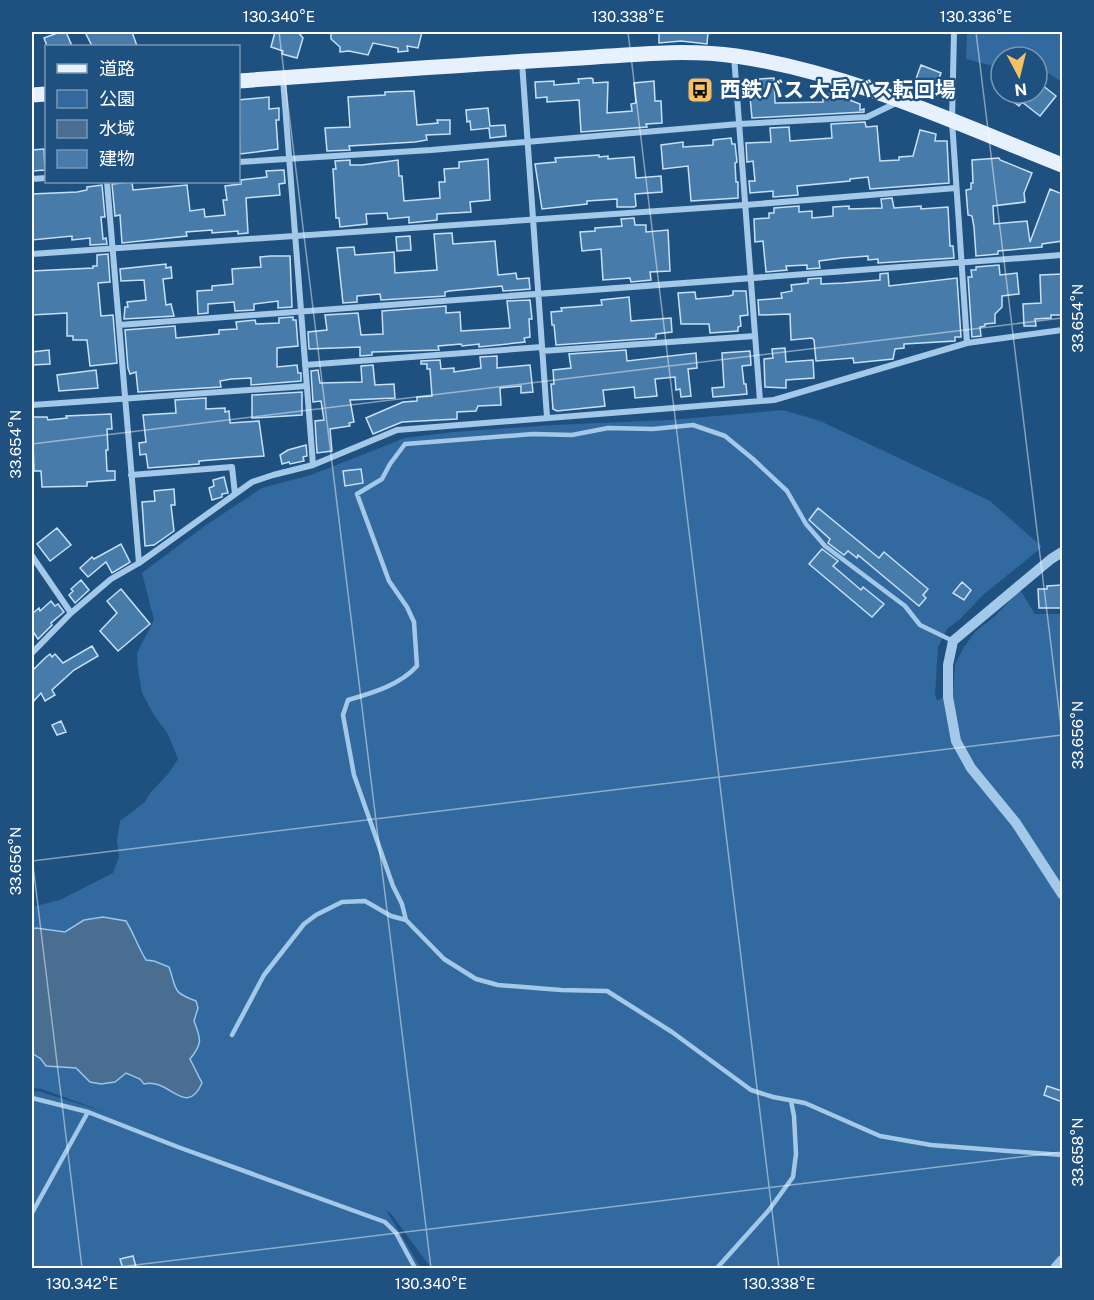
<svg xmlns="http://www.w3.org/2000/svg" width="1094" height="1300" viewBox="0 0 1094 1300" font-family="'Public Sans','Noto Sans JP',sans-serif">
<rect width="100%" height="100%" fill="#1f5180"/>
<path fill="#326a9f" d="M967,32H1062V82L1037,66V57H1001V68L966,59Z
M783,410L820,421L990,501L1042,547L983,595L960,619L947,629L938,647L935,694L937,701L953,691L955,664L964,647L975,632L995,616L1020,590L1035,614H1062V1268H431L392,1215L386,1210L421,1268H32V1092L38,1091L105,1112L42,1089L32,1088V907L60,900L113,873L119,857L117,840L120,821L145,802L150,793L169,773L178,759L168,734L154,715L142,693L138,669L137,653L154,620L142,573L206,525L262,488L311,475L405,438L454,432L554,425L671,420Z"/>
<path fill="#496e91" stroke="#97c4ea" stroke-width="1.5" d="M103,917L126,921C134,934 138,947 146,960L154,961L169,967C177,989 171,992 196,1001L198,1008L194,1021C201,1039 203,1043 190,1059L202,1083C186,1119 169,1077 144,1084L140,1079L126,1073L115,1082L101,1084L90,1082L76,1068L46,1066L41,1059L32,1053V929L36,928L65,932L84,920Z"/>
<path fill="#477baa" stroke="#c8e0f6" stroke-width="1.5" d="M60,32H66L72,46H47L44,38Z
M85,32H132L137,46H92Z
M275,32H298L303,38L297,58L282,54L283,51L271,47Z
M331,32H422L418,48L407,46L408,51L398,52V48L373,43L368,55L349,51L340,52V47L331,39Z
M659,32H708L707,44L681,41L659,43Z
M921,65L941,73L933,94L913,87Z
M591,78L593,79V83L608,82L607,113L632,111L631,104L636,103L634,83L654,81L655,101H661L662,123L646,124L647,127L581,132L579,100L547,102V97L536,98L535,82L554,81V85L579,83L578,79Z
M774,78L775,103L823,102V95L834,94L860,104V110L864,109V112L752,118L750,97H746L745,84L759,83V79Z
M1037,81L1056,96L1040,116L1022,102L1019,106L1003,93H1037Z
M414,91L417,125L438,123L437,120H450V134L426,135L427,140L415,142L349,146L350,150L327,151L325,128L350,127L348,97L385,95V92Z
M269,97V109L279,108V120H276L278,149L240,154L238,100Z
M488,108L490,126L505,125L506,136L490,138L489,128L471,130L470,121L467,122L466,110Z
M865,122L866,127L877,126L880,161L899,160V157L913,156L920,130L936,134L935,141H947L949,183L870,189L868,177L850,179V181L797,186L798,195L773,197V191L750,193L749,181H755L753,161L747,162L746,143L771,142L770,128L789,127L790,141L832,138L831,124Z
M731,138L732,144H735L737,162L735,163L736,182H738V198L691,201L688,166L663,169L661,145L683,142V147L713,145V140Z
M44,149L45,170L32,171V150Z
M599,155V157L608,156V159L634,157L636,178L661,176L662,192L635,194L636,206L634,207H617V199L587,201V204L542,209L535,164L556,162L555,158Z
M999,158L1000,160L1032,173L1024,193L1025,202L993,206L994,224L1027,221L1030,242L1050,189L1062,194V241L1042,244V247L998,251V254L976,256L974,227L972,216L968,215L966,190L971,189V183H973L972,160Z
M488,159L490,200L470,202L471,212L437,214V220L409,223V217L388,219L387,213L366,214L367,224L340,227L339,218H336L333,169H336L335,161L350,160V165H362L398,160L399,176H402L404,201L440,198L439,182H445L444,169L459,168V162Z
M284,170L285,183L279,184L280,195L246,198L248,233L238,234V231L212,233V230L186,232L187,236L122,243L120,215L115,216L112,184L132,182L133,190L187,185L190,211L204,209L205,217L225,215L223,200H227L225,186L241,184V180L267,177L266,171Z
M102,185L105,217H101L103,239L106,238L107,244L90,245V238L72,240V236L32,240V194L77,192L87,190V187Z
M892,198L894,208L921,206V209L948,207L950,246H953L954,258L878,263V259L868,260V256L842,258L819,261L820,268L807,269V265L786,266L787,270L766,272L763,241L755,242L754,219L769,218V213H774V208L799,206V212L812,211V218L833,216V207L849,206V209L882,208L881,199Z
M634,218L635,225H646V232L668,230L670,271L650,272L651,280L631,282L630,278L603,280L601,249L582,251L580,232L595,231V228L622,226L621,219Z
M452,233L453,244L495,241L498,275L516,273L517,279L529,278L530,289L503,291L502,286L449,291L445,292V296L381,300L380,294L357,296V302L343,303L337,248L354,247L355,255L394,252L395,273L437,270L434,234Z
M410,236L411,250L397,251L396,237Z
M108,254L110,282L98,283L101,316L113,315L117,363L90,366L87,340H73V336H67V313L32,315V271L93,268V266H97V255Z
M271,256H290L292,307L278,308V301L254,304V310L235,311L234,302L208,304V313L198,314L197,291L212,290V286L233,284L232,269L261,267L260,257Z
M166,264V268L171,267L172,278L163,279L166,305L171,304L174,316L124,319L125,307H128L127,302L146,300L144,280L121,281L120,269Z
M999,265L1000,275L1017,273L1019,294L1002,296V307L995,314V323L985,324V326L980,327L981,336L972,337L968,277H972L971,270H976V267Z
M888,273L889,286L957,278L961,337H955V341L904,344V348L895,349L893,359L854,363L853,358L816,361L814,340L812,338L791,340L790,314L759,315L758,300L782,298L781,293L792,291L791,285L808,283V279L821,278V284L844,283L880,280V274Z
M1062,274V315H1051V318L1035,319L1036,326H1024L1023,304L1041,303L1040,275Z
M733,291H746L748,315L740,316L741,326L738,327V331L710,333L709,324H681L678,293L695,292L696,299L729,296L733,295Z
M629,297L631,321L671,318L672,332L656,334V338L556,345L554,325H552L551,312L562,311L561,308L602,305L601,300Z
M530,300L532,319H529L530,337L524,338L525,342L479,347V344L462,346L461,344L438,346L439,350L372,352V355L360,356V347L309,349L308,332L327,330L325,315L358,313L361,335L383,334L382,311L446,306V313L460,312L461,331L510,328L507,301Z
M293,317V320H296L298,346L277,348V367L297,365L298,373H301V381L251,385V378L231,379L220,381L221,387L138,392L136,372L130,374L128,368L125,330L175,326L176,338L219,334V330L237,329L236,322L255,320L256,324L279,323V318Z
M785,348L786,362L813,360L814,378L786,380V388L765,387L764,359L773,358L772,349Z
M49,350L50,364L32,365V352Z
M626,350L627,361L696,353L697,368L688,369L691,396L681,397L680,389L676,390L675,377L655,379L657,396L635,398L634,387L605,390H603L605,406L557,411L553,409L551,384H554L553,370L571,368L569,354Z
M750,351L751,365L742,366L744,384H746L747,394L713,397L712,388L724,387L722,353Z
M497,356V368L530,365L533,392L521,393V386L500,388L501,405L478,406L476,411L457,412V419L402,422L373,434L366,418L403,402L417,401V397L432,396L430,369H427V364H421V361L440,360L441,369L454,368V372L481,368L480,357Z
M373,365L375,385L394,384L395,398L350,400L354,422L349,423L350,426L330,429L332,451L317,453L315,421L324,420L321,401L313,402L311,371L318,370L320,383L362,382L361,366Z
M96,370L98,388L59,391L57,375Z
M302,392V415L252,418V395Z
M206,398V409L225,408V412L229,411L230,423L259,421L264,456L199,461V464L148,468L146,454L140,455L139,443L146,442L143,415L176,413L175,400Z
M111,414L112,429H107L108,450H106L107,471H115V480L87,482V486L42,487L41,471H34L32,417H47L48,420L67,418L66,416Z
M306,445L307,456L303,457L304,461L290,464L289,462L282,464L280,455L288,450Z
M361,469L363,483L345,486L343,471Z
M224,477L228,493L222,494V497L212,500L209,488L214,486L213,480Z
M174,489L175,505H171L174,531L154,545L145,546L142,502L155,501L154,491Z
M818,508L879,558L884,552L928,589L923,595L926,598L919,606L858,555L857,558L848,551L844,555L828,543L830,539L809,520Z
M57,528L71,545L50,561L37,544Z
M121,544L130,562L127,564L112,573L106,562L88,577L80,568L92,557L94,559Z
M822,549L838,561L833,566L861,590L863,587L884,604L872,617L809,564Z
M81,580L89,590L75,603L69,595L73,591L71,589Z
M962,582L971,590L964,600L953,593Z
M1062,585V608H1039L1038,589H1047V586Z
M121,589L150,624L118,651L100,631L117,613L107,601Z
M51,601L55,606L58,604L64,612L51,623L52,625L38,639L32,630V614L39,608L40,611Z
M92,646L98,656L74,670L52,690L55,695L45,701L41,693L32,703V671L45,658L50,654L52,657L55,654L63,663Z
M61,721L66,732L57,735L52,725Z
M1047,1086L1062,1091V1102L1044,1095Z
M133,1256L136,1267L123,1269L120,1259Z"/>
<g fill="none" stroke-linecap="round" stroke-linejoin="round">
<path stroke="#a4c8e8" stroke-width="4.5" d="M953,641L920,625L905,606L825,546L806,524L787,491L753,459L725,436L693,425L653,429L608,428L572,435L533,434L405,444L390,464L382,479L357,494L389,581L407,607L414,622L417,666C400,685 372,693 348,700L343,715L354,775L393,886L402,904L406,920L444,959L476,979L498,985L561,990L607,991L672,1032L751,1090L773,1097L805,1103L880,1136L931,1145L1062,1155
M232,1035L264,975L304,924L316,915L342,902L365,901L391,916L406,920
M32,1098L88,1112L178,1147L385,1222L396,1233L415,1268
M32,1213L88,1112
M717,1268L769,1210L793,1177L796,1154L794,1116L791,1101"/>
<path stroke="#a4c8e8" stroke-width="6" d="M954,32L952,121L967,343
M734,56L760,401
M522,62L547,417
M283,79L313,465
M238,162L431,150L739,124L867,117L896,103
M32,179L46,178
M107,182L139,563
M32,254L745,205L956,188
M119,325L1062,255
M542,351L755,336
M305,365L542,347
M32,405L307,386
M131,475L232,467L235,494
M32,556L71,613
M32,653L71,613L111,579L139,563L252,482L273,475L313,465L397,430L774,400L967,343L1062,330"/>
<path stroke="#a4c8e8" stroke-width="10" d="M1062,552L1051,559L953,641L948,665V697L956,741L971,768L1016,823L1062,894
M1055,1268L1062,1260"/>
<path stroke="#e7f1fe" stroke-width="15" d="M238,81C347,73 456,65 564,59C621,56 680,48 736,56C850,73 956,123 1062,165
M32,95L46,94"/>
</g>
<path fill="none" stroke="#fff" stroke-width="1.5" stroke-opacity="0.45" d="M279,32L431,1268M628,32L779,1268M976,32L1062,735M32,444L1062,318M32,857L82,1268M32,861L1062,735M111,1268L1062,1152"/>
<defs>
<g id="bus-square" transform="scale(1.35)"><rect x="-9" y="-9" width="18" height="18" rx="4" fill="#f7c163" stroke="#1f5180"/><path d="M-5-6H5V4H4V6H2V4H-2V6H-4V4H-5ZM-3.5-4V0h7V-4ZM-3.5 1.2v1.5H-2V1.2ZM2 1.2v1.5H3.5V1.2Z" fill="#111"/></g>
</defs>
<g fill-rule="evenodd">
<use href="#bus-square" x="700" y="90"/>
</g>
<g text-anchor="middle" stroke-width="4.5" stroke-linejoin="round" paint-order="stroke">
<g font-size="21" font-weight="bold" fill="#fff" stroke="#1f5180" text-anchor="start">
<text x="720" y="97">西鉄バス 大岳バス転回場</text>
</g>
</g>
<rect width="1094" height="1300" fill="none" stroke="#1f5180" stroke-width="66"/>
<rect x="45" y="45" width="195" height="138" fill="#1f5180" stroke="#7997b3" stroke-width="1.5"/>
<rect x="57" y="64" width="30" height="9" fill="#e7f1fe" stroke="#7997b3" stroke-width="1.5"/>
<text x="99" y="75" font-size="18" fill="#ffffff">道路</text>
<rect x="57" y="90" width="30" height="18" fill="#326a9f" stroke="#7997b3" stroke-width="1.5"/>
<text x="99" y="105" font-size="18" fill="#ffffff">公園</text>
<rect x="57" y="120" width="30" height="18" fill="#496e91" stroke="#7997b3" stroke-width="1.5"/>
<text x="99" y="135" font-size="18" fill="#ffffff">水域</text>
<rect x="57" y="150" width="30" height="18" fill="#477baa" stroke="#7997b3" stroke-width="1.5"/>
<text x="99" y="165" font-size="18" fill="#ffffff">建物</text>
<g transform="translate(1019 75) rotate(173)"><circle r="28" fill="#1f5180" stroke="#7997b3" stroke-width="1.5"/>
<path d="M0-4.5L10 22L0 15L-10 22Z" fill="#f7c163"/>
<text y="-9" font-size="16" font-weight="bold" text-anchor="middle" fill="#ffffff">N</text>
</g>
<rect x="33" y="33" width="1028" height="1234" fill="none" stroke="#fff" stroke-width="2"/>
<g font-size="15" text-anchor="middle" fill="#fff">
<text x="279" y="22">130.340°E</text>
<text x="628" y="22">130.338°E</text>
<text x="976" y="22">130.336°E</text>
<text transform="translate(1078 318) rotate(-90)" y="5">33.654°N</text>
<text transform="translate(16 444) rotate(-90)" y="5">33.654°N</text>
<text transform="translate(1078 735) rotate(-90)" y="5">33.656°N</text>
<text transform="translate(16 861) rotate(-90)" y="5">33.656°N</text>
<text transform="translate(1078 1152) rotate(-90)" y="5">33.658°N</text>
<text x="82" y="1289">130.342°E</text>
<text x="431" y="1289">130.340°E</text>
<text x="779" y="1289">130.338°E</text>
</g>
</svg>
